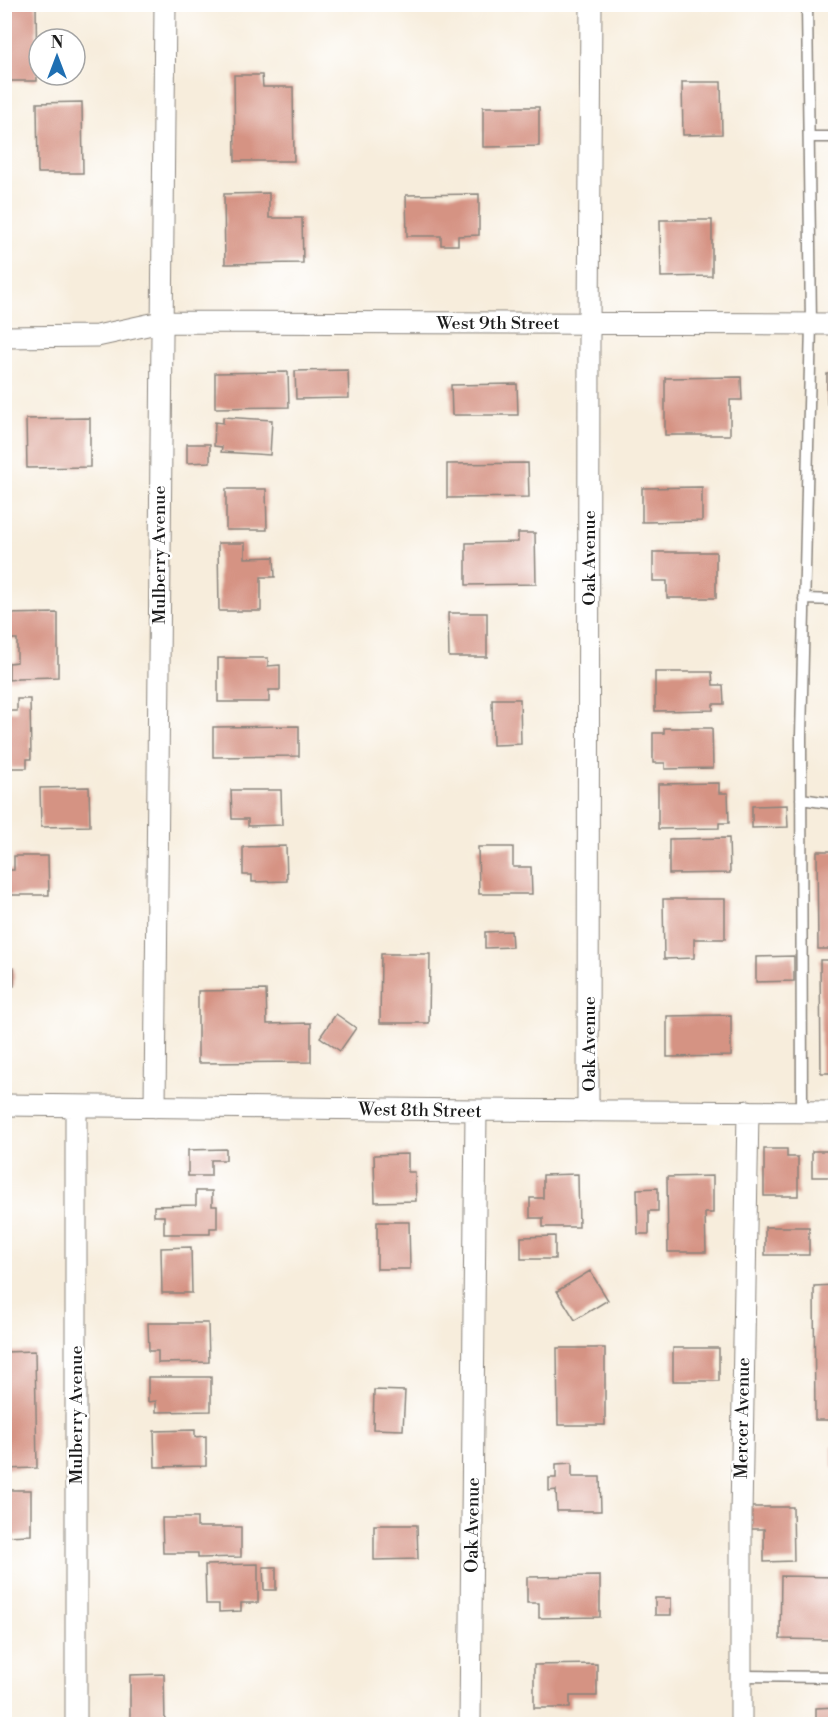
<svg xmlns="http://www.w3.org/2000/svg" width="840" height="1729" viewBox="0 0 840 1729" font-family="'Libre Bodoni',serif">
<rect width="100%" height="100%" fill="#fff"/>
<filter id="ink" filterUnits="userSpaceOnUse"><feTurbulence type="fractalNoise" baseFrequency=".0167" numOctaves="2"/><feDisplacementMap in="SourceGraphic" scale="12" xChannelSelector="R" yChannelSelector="G"/><feConvolveMatrix kernelMatrix="1 2 1 2 8 2 1 2 1" color-interpolation-filters="sRGB"/></filter>
<filter id="wash" filterUnits="userSpaceOnUse"><feTurbulence type="fractalNoise" baseFrequency=".008" numOctaves="4" result="noise"/><feDisplacementMap in="SourceGraphic" scale="24" xChannelSelector="R" yChannelSelector="G"/><feGaussianBlur stdDeviation="1.35" result="paint"/><feColorMatrix in="noise" values="0 0 0 0 0 0 0 0 0 0 0 0 0 0 0 0 0 1.4 0 .05"/><feComposite in="paint" operator="in"/></filter>
<g filter="url(#wash)">
<rect width="100%" height="100%" fill="#f7eddc"/>
<g id="blocks">
<path fill="#d59383" d="M5,4H36L37,81H5Z
M422,4H521V8L422,9Z
M234,75H262L263,87H293L294,161H235Z
M682,82H721L722,134L683,135Z
M82,102L83,173H38L37,103Z
M483,107H539V146L483,147Z
M269,193V218H302L303,263L225,264L224,194Z
M479,194V235L458,236V245H441V236H407L406,195Z
M660,220H712V276L661,277Z
M348,370L349,398L296,399L295,371Z
M288,372L289,407L215,408V373Z
M827,374H836V404H827Z
M741,377L742,400H730V435H665V378Z
M517,384L518,415H452L451,385Z
M223,417L272,420L270,455L221,452L222,447L214,446L215,422L223,423Z
M90,418V467L27,468L26,419Z
M187,444H210V462L187,463Z
M528,463L529,497L447,498V464Z
M702,487V521L642,522V488Z
M226,489H266L267,530H226Z
M518,533H535L536,584L466,585V543L518,542Z
M218,543H245V558L274,557L275,577H261V611H219Z
M653,552H716V598H667V581H653Z
M58,613V677L17,678V679L9,680V663L17,662V639H4V614Z
M448,613H487V657H449Z
M218,658H268V666L280,665V690H269V702H218Z
M655,672H712L713,685H723L724,704H713V710L655,711Z
M17,699H30L31,759H27V768H11V759H6L5,711H17Z
M492,699H520L521,744L493,745Z
M299,726V756L213,757V727Z
M664,728H712L713,768L665,769V763H653V733H664Z
M719,783V793H728L729,823H719V828L658,829V784Z
M89,787L90,826L41,827L40,788Z
M231,790H281L282,825L248,826V819H232Z
M787,805L788,827L752,828V806Z
M729,838L730,873L669,874V839Z
M286,846L287,881L252,882V875H243V847Z
M478,847H513V867H531L532,894H479Z
M817,851H836V949H818Z
M14,856H48L49,895H4V870H14Z
M663,899H725V939H694V958L664,959Z
M511,931L512,947L485,948V932Z
M381,954H430L429,1023H380Z
M794,956V981L756,982V957Z
M820,960H836V1073H821Z
M4,968H14V986H4Z
M266,990L267,1024L311,1023V1062L198,1063V991Z
M336,1014L356,1028L340,1051L320,1037Z
M731,1015V1056L667,1057V1016Z
M226,1149V1160H211V1176H188V1150Z
M764,1149H787V1157H798V1196H764Z
M812,1151H836V1177H812Z
M408,1154V1172H415L416,1201L375,1202L374,1155Z
M578,1174L579,1227H543V1218H530V1198H543V1175Z
M713,1176V1213H705L706,1252H668L667,1177Z
M658,1188V1211H649V1234H638L637,1189Z
M196,1191H212V1206H217V1228H210V1234H164V1216H154V1206L196,1205Z
M377,1222H409L410,1269H377Z
M765,1227H809V1255H765Z
M555,1236V1259H521V1237Z
M191,1247L192,1293H162L161,1248Z
M590,1271L608,1300L575,1320L557,1291Z
M836,1285V1420H815L814,1286Z
M148,1323H208L209,1362L158,1363V1351H149Z
M557,1348H605V1425H558Z
M673,1348H719V1381H673Z
M35,1351L37,1468L4,1469V1352Z
M148,1377H211V1411L156,1412V1401L148,1402Z
M374,1390L405,1391L403,1430L373,1429Z
M195,1430V1437L206,1436V1466L155,1467L154,1431Z
M832,1446H836V1467H832Z
M572,1463V1477H600L601,1511H557L556,1490L549,1491V1478H556V1464Z
M4,1490H31V1535L4,1536Z
M749,1507H793L794,1561L764,1562V1529H749Z
M162,1518H197V1527H241V1557L198,1558V1553H163Z
M374,1525H417L418,1559L374,1560Z
M258,1564V1603H241V1611L219,1612V1604H206L205,1565Z
M263,1567H276V1590H264Z
M600,1576V1617L539,1618V1603H527V1577Z
M781,1576L836,1577V1640L780,1639Z
M655,1598H671V1615H655Z
M597,1664V1696H570V1708H534V1665Z
M164,1674L165,1724H130V1675Z
M836,1707V1724H816V1708Z"/>
</g>
</g>
<g filter="url(#ink)">
<use href="#blocks" fill-opacity="0" stroke="#8a847c" stroke-width="1.5"/>
<g fill="none" stroke-linecap="round" stroke-linejoin="round">
<g stroke="#8a847c" stroke-width="13">
<path id="service" d="M809,137H836
M804,599L836,600
M801,799L836,804
M802,1111L801,736L811,324L807,4
M741,1676L836,1677"/>
</g>
<g stroke="#8a847c" stroke-width="23">
<path id="minor" d="M4,337L97,336L161,322L836,324
M4,1105L476,1110L836,1112
M76,1106V1724
M155,1107L165,4
M588,1111L589,323L591,4
M470,1724L476,1110
M741,1724V1515L748,1111"/>
</g>
<use href="#service" stroke="#fff" stroke-width="10"/>
<use href="#minor" stroke="#fff" stroke-width="21"/>
</g>
</g>
<g text-anchor="middle" stroke-width="5" stroke-linejoin="round" paint-order="stroke">
<g font-size="18" fill="#1c1c1c" stroke="#fff">
<text x="498" y="329">West 9th Street</text>
<text transform="translate(159 555) rotate(-90)" y="6">Mulberry Avenue</text>
<text transform="translate(589 558) rotate(-90)" y="6">Oak Avenue</text>
<text transform="translate(589 1044) rotate(-90)" y="6">Oak Avenue</text>
<text transform="translate(420 1110) rotate(1)" y="6">West 8th Street</text>
<text transform="translate(76 1415) rotate(-90)" y="6">Mulberry Avenue</text>
<text transform="translate(742 1418) rotate(-89)" y="6">Mercer Avenue</text>
<text transform="translate(472 1525) rotate(-89)" y="6">Oak Avenue</text>
</g>
</g>
<rect width="840" height="1729" fill="none" stroke="#fff" stroke-width="24"/>
<g transform="translate(57 57)"><circle r="28" fill="#ffffff" stroke="#a4a4a4" stroke-width="1.5"/>
<path d="M0-4.5L10 22L0 15L-10 22Z" fill="#1f6fb2"/>
<text y="-9" font-size="16" font-weight="bold" text-anchor="middle" fill="#1c1c1c">N</text>
</g>
</svg>
